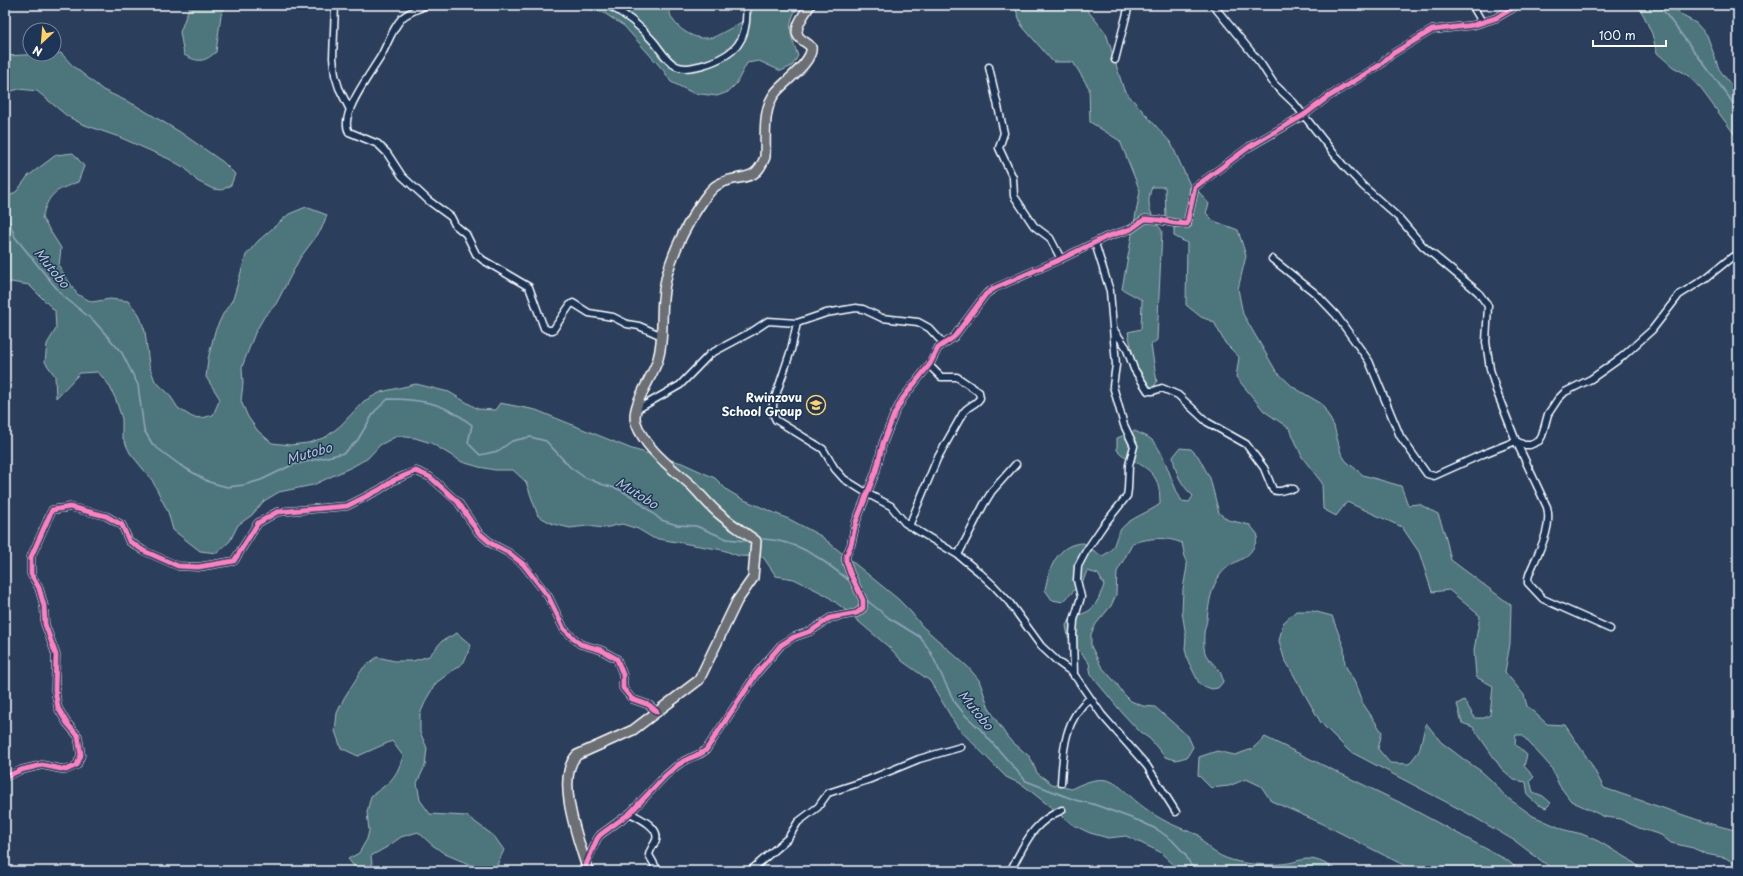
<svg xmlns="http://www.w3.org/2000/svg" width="1743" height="876" viewBox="0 0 1743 876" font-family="'Playpen Sans',sans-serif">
<rect width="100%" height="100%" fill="#2b3e5b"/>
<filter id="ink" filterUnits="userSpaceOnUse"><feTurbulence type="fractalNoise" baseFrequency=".025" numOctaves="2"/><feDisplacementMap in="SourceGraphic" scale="8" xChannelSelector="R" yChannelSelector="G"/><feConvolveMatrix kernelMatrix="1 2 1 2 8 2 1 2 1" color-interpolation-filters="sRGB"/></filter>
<g filter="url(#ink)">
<path fill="#4e767b" stroke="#a6babd" d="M190,5H226L221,15L216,52C204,62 199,63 184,55L180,32Z
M577,5H670C666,21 687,36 701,38C705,38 711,38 714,37C720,34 748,20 751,14C752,12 752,8 753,5H799C785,26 791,34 798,56L792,66L781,71L759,61L747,63L736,84L728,92L717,96L693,93L671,82L664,71L624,26L604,13Z
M1014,5H1083L1106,33L1124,90L1171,143L1190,185L1186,223L1166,218L1165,187H1152C1145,206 1151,215 1162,231L1157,340L1151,345L1157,382L1152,389L1135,365L1128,332L1141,329L1142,300L1122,289L1140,191L1120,141L1090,122L1089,88L1073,62H1053L1022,26Z
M1637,5H1673L1681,15L1696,23L1707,35L1719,69L1738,94V139L1701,89L1688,75L1673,67L1657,53L1652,34L1644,16Z
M61,53L73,66L103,90L135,105L180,132L223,162L235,174L231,185L222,190L213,189L197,181L185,168L169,159L119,137L82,124L67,116L37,91L19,89L5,93V56Z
M73,153L84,166L78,182C54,191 49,193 42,218L61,248L59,266L77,294L92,302L110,299L128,301L139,314L145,331L149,365L155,381L169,394L178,408L192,417L202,418L213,415L220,399L206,377L208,359L215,331L223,314L233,299L246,255L258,241L289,214L306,207L327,215L321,230L300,258L276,304L264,317L255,333L242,367L243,384L241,401L248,417L258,431L272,443L290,445L308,443L326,437L340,426L364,401L381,392L416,384L449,392L478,409L495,410L500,403L536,410L632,449L682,463L715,478L727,490L742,499L791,520L821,536L898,599L911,612L922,626L968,667L979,680L989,708L998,723L1008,738L1030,757L1037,773L1052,784L1071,789C1116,766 1116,789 1149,811C1164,822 1182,829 1199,835C1214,865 1259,867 1289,863C1295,862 1301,859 1307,859C1318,858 1329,866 1339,871H1174V865L1160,852L1126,836L1108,838L1090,833L1073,825L1023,785L1006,777L957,727L930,681L902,661L891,649L839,605L826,595L794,579L776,576L763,557L739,556L723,550L653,538L638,529L622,524L604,528L587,526L570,528L553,524L538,516L526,482L513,470H495L479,467L462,462L431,443L415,438L397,436L380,445L368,458L352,467L313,485L279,492L264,501L252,515L238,525L230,541L217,553L200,551L173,530L168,512L152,480L130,453L122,436V419L116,400L109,385L98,372L80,373L56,398L55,376L45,362L47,344L56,329L55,311L29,285L11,282L5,285V199L17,191L28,176L56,155Z
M1196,191L1199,192L1209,204L1206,213L1214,221L1238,230L1246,256L1238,289L1243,314L1276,371L1293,387L1322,404L1334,426L1341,453L1346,461L1363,475L1401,486L1408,505L1419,504L1438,514L1445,534L1451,560L1511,605L1510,644L1505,672L1524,695L1527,706L1547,724L1565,725L1590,762L1604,788L1704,822L1738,831V866L1726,858L1706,854L1693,848L1671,843L1661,835L1639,828L1620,819L1605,817L1571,801L1559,785L1551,767L1522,735H1516L1515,744L1527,755L1524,766L1534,777L1530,781L1533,792L1543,796L1551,803L1546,808L1537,804L1528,796L1526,782L1514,780L1501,768L1473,727L1462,723L1457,704L1464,700L1475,718H1484L1490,715L1493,686L1476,677L1474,650L1480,616L1449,590L1432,592L1419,552L1402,527L1347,502L1336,516L1323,509L1322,483L1302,457L1290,429L1264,411L1236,377L1239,357L1225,343L1214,322L1201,317L1186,305L1187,243L1174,236V227H1191Z
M1135,431C1140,434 1148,436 1152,440C1165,452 1171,484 1182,501L1189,502L1193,496C1181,485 1175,472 1173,457L1180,448L1191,449L1198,456L1210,478L1219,513L1228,520L1250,525L1258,535C1251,565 1234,556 1220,575C1211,588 1209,603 1207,619C1207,624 1204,628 1204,634C1204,640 1203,649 1206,655C1213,666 1222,668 1223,682L1218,688L1212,689L1200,685L1188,661L1185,649L1186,636L1182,612L1183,589L1187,566L1182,543C1165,536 1150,538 1133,543L1117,572L1116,595L1111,606L1096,624L1091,634V646L1101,666L1117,684L1123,693L1131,701L1143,706L1155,707L1188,736L1193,747L1187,757L1176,760L1165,757L1150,739L1140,732L1124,715L1091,675L1089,663L1068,637L1066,625C1077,610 1078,618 1090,610C1097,605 1101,593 1104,585L1098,574L1087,571L1083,581L1063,602L1052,600L1045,590C1049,567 1058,543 1084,543L1091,549L1102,556C1118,548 1112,542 1121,529C1131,517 1148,513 1160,504C1160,479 1154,471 1132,460C1126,457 1121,455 1117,450V438Z
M1296,611H1313L1332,616L1344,648L1345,665L1355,683L1362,702L1382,732L1378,749L1390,763L1409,764L1419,751L1426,723L1441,742L1466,761L1481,771L1493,782L1505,796L1533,816L1565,830L1582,834L1598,841L1629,859L1644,871H1555L1515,841L1467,813L1349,751L1321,723L1284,658L1279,641L1283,623Z
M457,633L471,645L464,662L436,683L427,698L420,714V732L427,748L425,766L417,783L420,800L430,814L467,816L494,836L504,850L496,867L478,868L445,854L431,844L418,832L401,837L387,847L371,856L373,871H358L348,859L359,853L367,839L369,831L367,812L371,796C390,782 396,779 403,756L392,741L358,756L341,748L335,731L337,713L344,698L363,668L377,657L395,661H413L429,656L442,641Z
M1265,737L1399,802L1507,860L1520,871H1415L1321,823L1271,801L1261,786L1246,779L1229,786L1211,788L1198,775L1199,757L1217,751L1235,755L1252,749Z"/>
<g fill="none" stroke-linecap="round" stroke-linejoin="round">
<path stroke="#92a7bd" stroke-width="1.5" d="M1659,5L1729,97L1738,112
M5,211L15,237L44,273L63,296L94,321L122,353L138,385L144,430L153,445L180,465L209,482L227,487L244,485L261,480L292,465L344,453L357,441L375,411L388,399C422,399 445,403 472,425L468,443L480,455L498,451L512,441L530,437L546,441L570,467L584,477L601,484L618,489L633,497L661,520L677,525L696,526L727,539L745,541
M763,539C801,541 823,560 851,582
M865,599L889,618L920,637L930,651L954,701L965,715L980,729L1026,781L1075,800L1093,804L1142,822L1158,830L1172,840L1185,854L1194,871"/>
<g stroke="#fff" stroke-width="9">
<path id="minor" d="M335,5L333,58L335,75L339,88L350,110
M426,5C419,9 408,12 402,18C392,29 388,43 381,56C372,72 338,115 349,132L378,144L387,153L402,176L429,201L451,217L455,225L466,234L476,254L483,260L529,287L544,328L548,330H553L570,305L573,303L589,313L613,317L627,324L639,326L662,336
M608,5C626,14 640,26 653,41C660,49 666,61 676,66C684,70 694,67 703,65C736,55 749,40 746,5
M1213,5L1261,64L1274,84L1294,103L1343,165L1363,186L1399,218L1423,246L1478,292L1488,306L1486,342L1490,369L1496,390L1516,441L1547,507C1552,527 1541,547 1533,565C1531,570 1527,576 1528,583L1543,599L1610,629
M1472,5L1482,22
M1115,60L1129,5
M989,67L1004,133L999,148L1013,178L1014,196L1034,226L1050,238L1061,259
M1272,259L1315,293L1336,315L1369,361L1400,436L1427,474L1434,476L1483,454L1516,441L1524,445H1530L1539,441L1542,436L1548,414L1558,399L1565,392L1591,379L1622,357L1652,330L1679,295L1706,278L1732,257L1738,255
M797,323L791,350L773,404V414L776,420L823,449L835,469L844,479L868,494L891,506L905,523L958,555L979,572L994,586L1009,602L1041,646L1058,662L1073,673L1102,715L1147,766L1176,812
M1114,330L1126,347L1134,369L1148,391H1153L1162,388L1178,395L1207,422L1246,444L1264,468L1273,490C1280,494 1286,487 1294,489
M636,410L680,385L710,354L753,331L768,321L797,323L826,313L856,308L863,309L882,318L918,322L929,328L943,343
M909,526L937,459L963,413C967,406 976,405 980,398L979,392L957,377H941L929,365
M958,555L984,504L992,491L1016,464
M1074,676L1073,634L1074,620L1081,597L1077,580L1078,566L1086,551L1103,526L1127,496L1128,489L1129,465L1134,446L1124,425L1113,386L1116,365L1110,291L1095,243
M5,777L21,770L42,765L66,770L77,765L81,755L78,736L67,723L58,708L55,690L56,655L45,624L44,606L39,588L31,574V557L52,510L70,507L106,516L122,525L129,541L144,551L178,566L198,567L234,561L258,523L277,512L347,506L379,490L394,480L416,471L430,477L458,502L478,532L492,544L509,553L523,564L548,596L564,629L580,644L601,650L617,659L623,675V688L632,699L649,705L657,712
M1061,783C1063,752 1064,719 1090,698
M630,813C639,818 660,827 656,840C654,845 650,849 649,855L658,871
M586,864L597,839L600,835L630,813L666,775C672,771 675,766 681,763C689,757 699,756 706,750L757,673L781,645L794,637L811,631L830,618L857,613L863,608V600L850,573L846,561V556L851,545L856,522L876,471L883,443L894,415L903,398L930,364L938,348L954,337L986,294L995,288L1061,259L1106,237L1131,229L1145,219L1159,220L1174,223L1187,224L1195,187L1249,147L1304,115L1328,97L1380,65L1392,54L1432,30L1474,25L1496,18L1513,8L1515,5
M750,871L788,838L798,822L818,807L828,793L868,780L919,759L961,747
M1010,871C1025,845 1031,823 1062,810"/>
</g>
<g stroke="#fff" stroke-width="12">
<path id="primary" d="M588,871C580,844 554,778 577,755L633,730L699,680L737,601L753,578L756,541C743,531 729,523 717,512C708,504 700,494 692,486C672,468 645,449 636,423C630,406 653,377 658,359C664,339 661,319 663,299C665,265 685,226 704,199C708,194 712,187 719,184C739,173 755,185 765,157C766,137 762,108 776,92C784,82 814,61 811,47C808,43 802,41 799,37C792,29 806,12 810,5"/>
</g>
<use href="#minor" stroke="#1d3557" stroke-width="6"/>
<use href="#primary" stroke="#6c6f75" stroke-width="9"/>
<g stroke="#1d3557" stroke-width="8">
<path id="cycleway" d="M5,777L21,770L42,765L66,770L77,765L81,755L78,736L67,723L58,708L55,690L56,655L45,624L44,606L39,588L31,574V557L52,510L70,507L106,516L122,525L129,541L144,551L178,566L198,567L234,561L258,523L277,512L347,506L379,490L394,480L416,471L430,477L458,502L478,532L492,544L509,553L523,564L548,596L564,629L580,644L601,650L617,659L623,675V688L632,699L649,705L657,712
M586,865L597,839L600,835L630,813L666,775C672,771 675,766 681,763C689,757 699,756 706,750L757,673L781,645L794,637L811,631L830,618L857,613L863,608V600L850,573L846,561V556L851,545L856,522L876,471L883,443L894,415L903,398L930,364L938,348L954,337L986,294L995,288L1061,259L1106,237L1131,229L1145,219L1159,220L1174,223L1187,224L1195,187L1249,147L1304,115L1328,97L1380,65L1392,54L1432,30L1474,25L1496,18L1513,8L1515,5"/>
</g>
<use href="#cycleway" stroke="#ff80c0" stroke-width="5"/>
</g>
</g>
<defs>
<g id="school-ring" transform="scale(1)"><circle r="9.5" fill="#1d3557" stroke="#ffd166" stroke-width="1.5"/><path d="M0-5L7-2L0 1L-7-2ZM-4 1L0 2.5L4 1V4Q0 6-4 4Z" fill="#ffd166"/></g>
</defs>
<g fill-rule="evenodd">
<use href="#school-ring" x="816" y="405"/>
</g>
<g text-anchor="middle" stroke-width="3" stroke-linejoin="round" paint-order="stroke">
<g font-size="12" font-weight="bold" fill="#fff" stroke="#1d3557" text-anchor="end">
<text x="802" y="402">Rwinzovu<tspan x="802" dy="14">School Group</tspan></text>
</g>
<g font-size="13" font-style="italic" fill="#b7c5d3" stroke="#1d3557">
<text transform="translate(52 268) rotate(51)" y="5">Mutobo</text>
<text transform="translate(309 453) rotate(-16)" y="5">Mutobo</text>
<text transform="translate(637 493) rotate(32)" y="5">Mutobo</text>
<text transform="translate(976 710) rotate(51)" y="5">Mutobo</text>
</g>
</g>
<rect width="1743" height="876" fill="none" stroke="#1d3557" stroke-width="20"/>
<rect x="10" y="10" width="1723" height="856" fill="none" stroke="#fff" stroke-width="1.5" filter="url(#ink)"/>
<g transform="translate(42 42) rotate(206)"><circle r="19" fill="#1d3557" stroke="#77869a"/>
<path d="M0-3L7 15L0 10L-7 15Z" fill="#ffd166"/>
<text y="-6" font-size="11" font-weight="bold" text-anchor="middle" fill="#ffffff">N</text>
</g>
<path d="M1593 40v6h73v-6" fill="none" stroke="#ffffff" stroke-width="2"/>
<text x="1599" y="40" font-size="12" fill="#ffffff" stroke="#1d3557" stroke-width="3" paint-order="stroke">100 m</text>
</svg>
